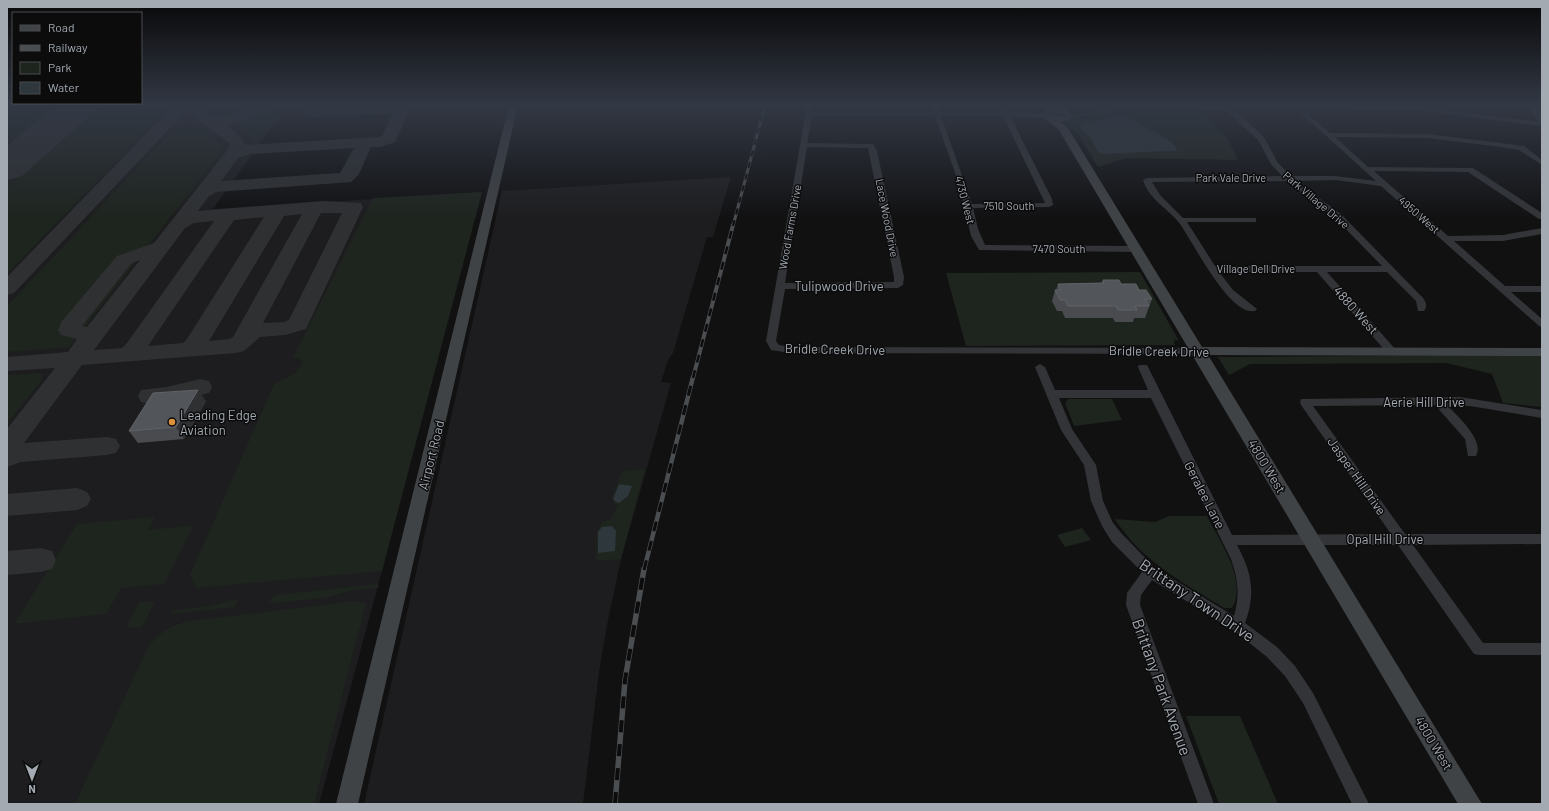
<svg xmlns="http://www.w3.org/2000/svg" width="1549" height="811" viewBox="0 0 1549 811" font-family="Barlow,sans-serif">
<rect width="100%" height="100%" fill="#111112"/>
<path fill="#1d1d1f" d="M7,105H258L282,117L278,118L213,209L482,192L382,571L319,804H7Z
M731,177L713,237H707L673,353L668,360L661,382L671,383L621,559L607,625L599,672L583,804H364L502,191Z"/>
<path fill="#1e241e" d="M7,105H66L7,154Z
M99,105H171L7,274V187Z
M206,105H253L254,106L226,116H220Z
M1115,110H1200L1228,139L1238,160L1126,158L1098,167L1078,134L1069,128L1068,121C1083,116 1100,116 1115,110Z
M266,111L278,118L257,144L237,125L244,120Z
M187,126L200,128L225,147L69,347L7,352V306L170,133Z
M482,192L382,571L197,588L190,575L274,384L294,374L303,363L301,359L293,357L373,198Z
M1140,272L1179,341L1174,339L1175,342L1173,343L1176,345L966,346L946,273Z
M1542,355V407L1503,403L1492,374L1446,363L1250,364L1229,375L1218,357Z
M38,373L42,374V380L7,424V375Z
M1068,399H1112L1122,420L1074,426L1065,403Z
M645,469L621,559L596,561L597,531L603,521L610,520L618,505L614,504L612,497L622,471Z
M1169,516H1207C1220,542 1248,580 1232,608H1224C1184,583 1141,561 1115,519L1155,522Z
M155,517L148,530L194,525L164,584L121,588L106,614L14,624L77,524Z
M1082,528L1091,540L1065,547L1057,535Z
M377,584L379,586L377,588L348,591L325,598L273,603L269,601L275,595Z
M237,599L238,600L235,607L172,614L171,612L175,610L209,606Z
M155,601L142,627L126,628L139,602Z
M355,601L366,603L314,804H75L147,649C158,633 170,625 189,621Z
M1186,716H1240L1278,804H1219Z"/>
<path fill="#2e373b" d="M1121,116C1131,119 1175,140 1177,149L1176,151H1166L1104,154L1099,153L1089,136L1080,128L1082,123Z
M619,484L632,486L628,496L619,503L616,502L613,499Z
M612,526L616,531L615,551L598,553V532L602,527Z"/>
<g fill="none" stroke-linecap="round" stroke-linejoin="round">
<path fill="#2e3032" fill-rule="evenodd" d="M174,105H197L214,117H223L258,105H281L279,108L227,126L240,136L245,145L379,137L382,136L393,113L314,117L290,108L288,105H310L316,107L403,105L407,107L410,110L395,142L381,147H371L359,174L351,182L216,192L209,196L198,211L323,201L361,203L363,207L306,329L285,335L260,337L244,351L236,353L82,365L24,443L107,437L116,439L120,446L116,453L107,455L21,462L7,467V429L55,368L7,371V357L68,352L77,339L61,335L58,330L62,321L117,256L154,243L229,148V143L186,111L14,293L7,295V277ZM354,148L340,173L221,181L238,158L250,154ZM321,213H342L289,320L285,322L263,323ZM302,214L233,337L230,339L209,341L284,216ZM264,217L187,339L183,343L148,346L234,220ZM214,221L127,343L122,348L94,350L185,228L194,223ZM140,260L87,327L82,326L131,264Z
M200,379L209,381L212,387L209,393C188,398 162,408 141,402L138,396L141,390L167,387Z
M77,488L87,492L91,499L87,506L77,510L7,516V494Z
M41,548L52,551L56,560L52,569L41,572L7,575V551Z"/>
<path fill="#2e3032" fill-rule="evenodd" d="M56,105H98L93,113L22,176L7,180V146Z"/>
<path fill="#323437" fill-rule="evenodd" d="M807,105H813L812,112H933L931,105H937L940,112H1001L998,105H1005L1008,112H1024L1049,116V118L1047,119L1010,116L1052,199L1053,205L1049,207L973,208L978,229L985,245L1136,246L1140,249L1136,252L979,250L971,236L959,184L935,116H812L807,143L870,144H873L877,151L904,277L903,285L898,288L785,289L776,341L779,345L791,347L1198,348L1203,351L1198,354L791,353L771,350L766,341ZM941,116H1003L1045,203L972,204ZM807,147L868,148L894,277V282L785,283Z
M1292,105H1409L1542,122V126L1405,109L1301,108L1330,133L1427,134L1501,143L1524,146L1542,160V165L1519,150L1501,147L1427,138L1335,137L1368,167L1473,168L1542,213V219H1539L1468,172L1374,171L1448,236L1503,235L1542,228V234L1503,241H1454L1505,286H1542V292H1511L1542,319V327L1539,326L1381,186L1335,180L1295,181L1341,214L1423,298C1426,302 1428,306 1424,311H1418L1416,301L1387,272H1327L1396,350L1397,352L1396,354H1388L1317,272H1219L1233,290L1257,309L1255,311C1230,317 1193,242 1180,224C1168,208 1149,200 1143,180L1147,178L1282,176L1271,164L1258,140L1227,111L1120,110L1068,119L1065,117L1120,106L1229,107L1237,112L1264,137L1278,163L1291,176H1335L1376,181ZM1287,181L1335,218L1382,266H1215L1187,222H1256V218H1183L1160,195L1152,182Z
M1040,364L1045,367L1055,390H1148L1138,367L1139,365H1147L1232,535L1391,534L1301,405L1300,402L1301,399L1460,397L1542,410V418L1470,406L1447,405C1457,416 1485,440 1476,456H1468L1465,439L1435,405L1313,406L1405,534H1542V544L1413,545L1483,643H1542V655H1479L1474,654L1398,545H1237C1252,573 1256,593 1245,623L1277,647L1295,666L1313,693L1369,804H1352L1303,703L1285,676L1267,657L1232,629L1152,580L1141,595L1140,605L1214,804H1198L1126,605L1127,593L1142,572L1112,542L1102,526L1091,501L1084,465L1061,430L1035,367ZM1059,398H1151L1231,559C1238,579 1240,595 1234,616L1155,568L1122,534L1113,523L1103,501L1096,465L1072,429Z"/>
<path fill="#404346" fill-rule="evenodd" d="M509,105H518L358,804H336Z
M1527,105H1536L1542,114V123L1539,122Z
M1051,107L1067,109L1074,117L1069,120L1061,122L1068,128L1202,347L1542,348V356L1208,355L1482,804H1458L1059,130L1039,114ZM1053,113L1061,114L1063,116L1050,114Z"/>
<g stroke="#4b4e51" stroke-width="3">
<path id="rail-far3" d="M733,226L765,105"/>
</g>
<g stroke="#4b4e51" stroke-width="4">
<path id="rail-far2" d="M693,378L733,225"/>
</g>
<g stroke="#4b4e51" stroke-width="4.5">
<path id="rail-far1" d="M644,570L693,377"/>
</g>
<g stroke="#4b4e51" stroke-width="5.5">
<path id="rail" d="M615,804L625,680L644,569"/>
</g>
<use href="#rail-far3" stroke="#0c0c0d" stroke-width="2" stroke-dasharray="6" stroke-linecap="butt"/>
<use href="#rail-far2" stroke="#0c0c0d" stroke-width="2.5" stroke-dasharray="8" stroke-linecap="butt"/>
<use href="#rail-far1" stroke="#0c0c0d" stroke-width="3" stroke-dasharray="10" stroke-linecap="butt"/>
<use href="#rail" stroke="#0c0c0d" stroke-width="4" stroke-dasharray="12" stroke-linecap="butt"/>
</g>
<path fill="#494b4e" d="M1103,280L1121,284L1139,290L1152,299L1145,318H1134L1133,322H1115L1113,318H1065L1062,311H1057L1052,301L1055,290H1056L1058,284L1101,283Z
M206,401L184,439L138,443L129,431Z"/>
<path fill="#2e3032" d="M198,390L206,401L184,439L176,427Z"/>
<path fill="#525559" stroke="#5f6367" d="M1103,280H1119L1121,284H1136L1139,290H1146L1152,299H1145L1149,306H1135L1137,310H1118L1116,306H1068L1065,300H1060L1055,290H1061L1058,284L1104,283Z
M198,390L176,427L129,431L153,393Z"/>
<linearGradient id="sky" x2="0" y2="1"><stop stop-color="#09090a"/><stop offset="0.48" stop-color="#323844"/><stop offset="1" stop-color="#323844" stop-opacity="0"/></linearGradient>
<rect width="1549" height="219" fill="url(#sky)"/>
<circle fill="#df923c" stroke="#0c0c0d" stroke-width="1.5" cx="172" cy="422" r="4"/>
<g text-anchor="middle" stroke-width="3" stroke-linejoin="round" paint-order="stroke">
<g font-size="11" fill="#a3aab1" stroke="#0c0c0d">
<text x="1231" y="182">Park Vale Drive</text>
<text transform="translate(965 200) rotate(75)" y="4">4730 West</text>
<text transform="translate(1316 200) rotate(40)" y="4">Park Village Drive</text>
<text x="1009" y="210">7510 South</text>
<text transform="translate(1419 215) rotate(41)" y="4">4950 West</text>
<text transform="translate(887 218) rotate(79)" y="4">Lace Wood Drive</text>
<text transform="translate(790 227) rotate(-80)" y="4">Wood Farms Drive</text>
<text x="1059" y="253">7470 South</text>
<text x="1256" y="273">Village Dell Drive</text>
</g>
<g font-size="13" fill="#a3aab1" stroke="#0c0c0d">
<text x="839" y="291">Tulipwood Drive</text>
<text transform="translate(1356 310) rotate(48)" y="5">4880 West</text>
<text transform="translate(835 349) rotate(1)" y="5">Bridle Creek Drive</text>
<text transform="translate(1159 351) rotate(1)" y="5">Bridle Creek Drive</text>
<text x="1424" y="407">Aerie Hill Drive</text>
<text transform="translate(431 455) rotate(-76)" y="5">Airport Road</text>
<text transform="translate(1267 466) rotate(59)" y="5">4800 West</text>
<text transform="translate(1357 476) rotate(55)" y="5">Jasper Hill Drive</text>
<text transform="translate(1205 495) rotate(63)" y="5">Geralee Lane</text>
<text x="1385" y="544">Opal Hill Drive</text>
<text transform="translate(1434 743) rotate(59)" y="5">4800 West</text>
</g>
<g font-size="13" fill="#a3aab1" stroke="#0c0c0d" text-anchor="start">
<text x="180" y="420">Leading Edge<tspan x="180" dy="15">Aviation</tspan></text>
</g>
<g font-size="16" fill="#a3aab1" stroke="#0c0c0d">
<text transform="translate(1197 600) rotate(34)" y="6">Brittany Town Drive</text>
<text transform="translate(1162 687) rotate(70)" y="6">Brittany Park Avenue</text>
</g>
</g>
<rect width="1549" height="811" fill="none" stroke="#a3aab1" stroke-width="16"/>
<rect x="12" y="12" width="130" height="92" fill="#0c0c0d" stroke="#484b4f"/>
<rect x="20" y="25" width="20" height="6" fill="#404346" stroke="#484b4f"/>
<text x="48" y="32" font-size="12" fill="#a3aab1">Road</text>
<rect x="20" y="45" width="20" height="6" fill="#4b4e51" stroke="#484b4f"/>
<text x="48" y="52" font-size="12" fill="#a3aab1">Railway</text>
<rect x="20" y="62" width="20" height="12" fill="#1e241e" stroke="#484b4f"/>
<text x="48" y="72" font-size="12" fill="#a3aab1">Park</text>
<rect x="20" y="82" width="20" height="12" fill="#2e373b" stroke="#484b4f"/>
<text x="48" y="92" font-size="12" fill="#a3aab1">Water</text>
<g transform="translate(32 779) rotate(180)" stroke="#0c0c0d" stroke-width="3" paint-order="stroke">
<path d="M0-3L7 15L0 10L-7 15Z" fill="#a3aab1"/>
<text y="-6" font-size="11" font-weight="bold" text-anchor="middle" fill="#a3aab1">N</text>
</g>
</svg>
